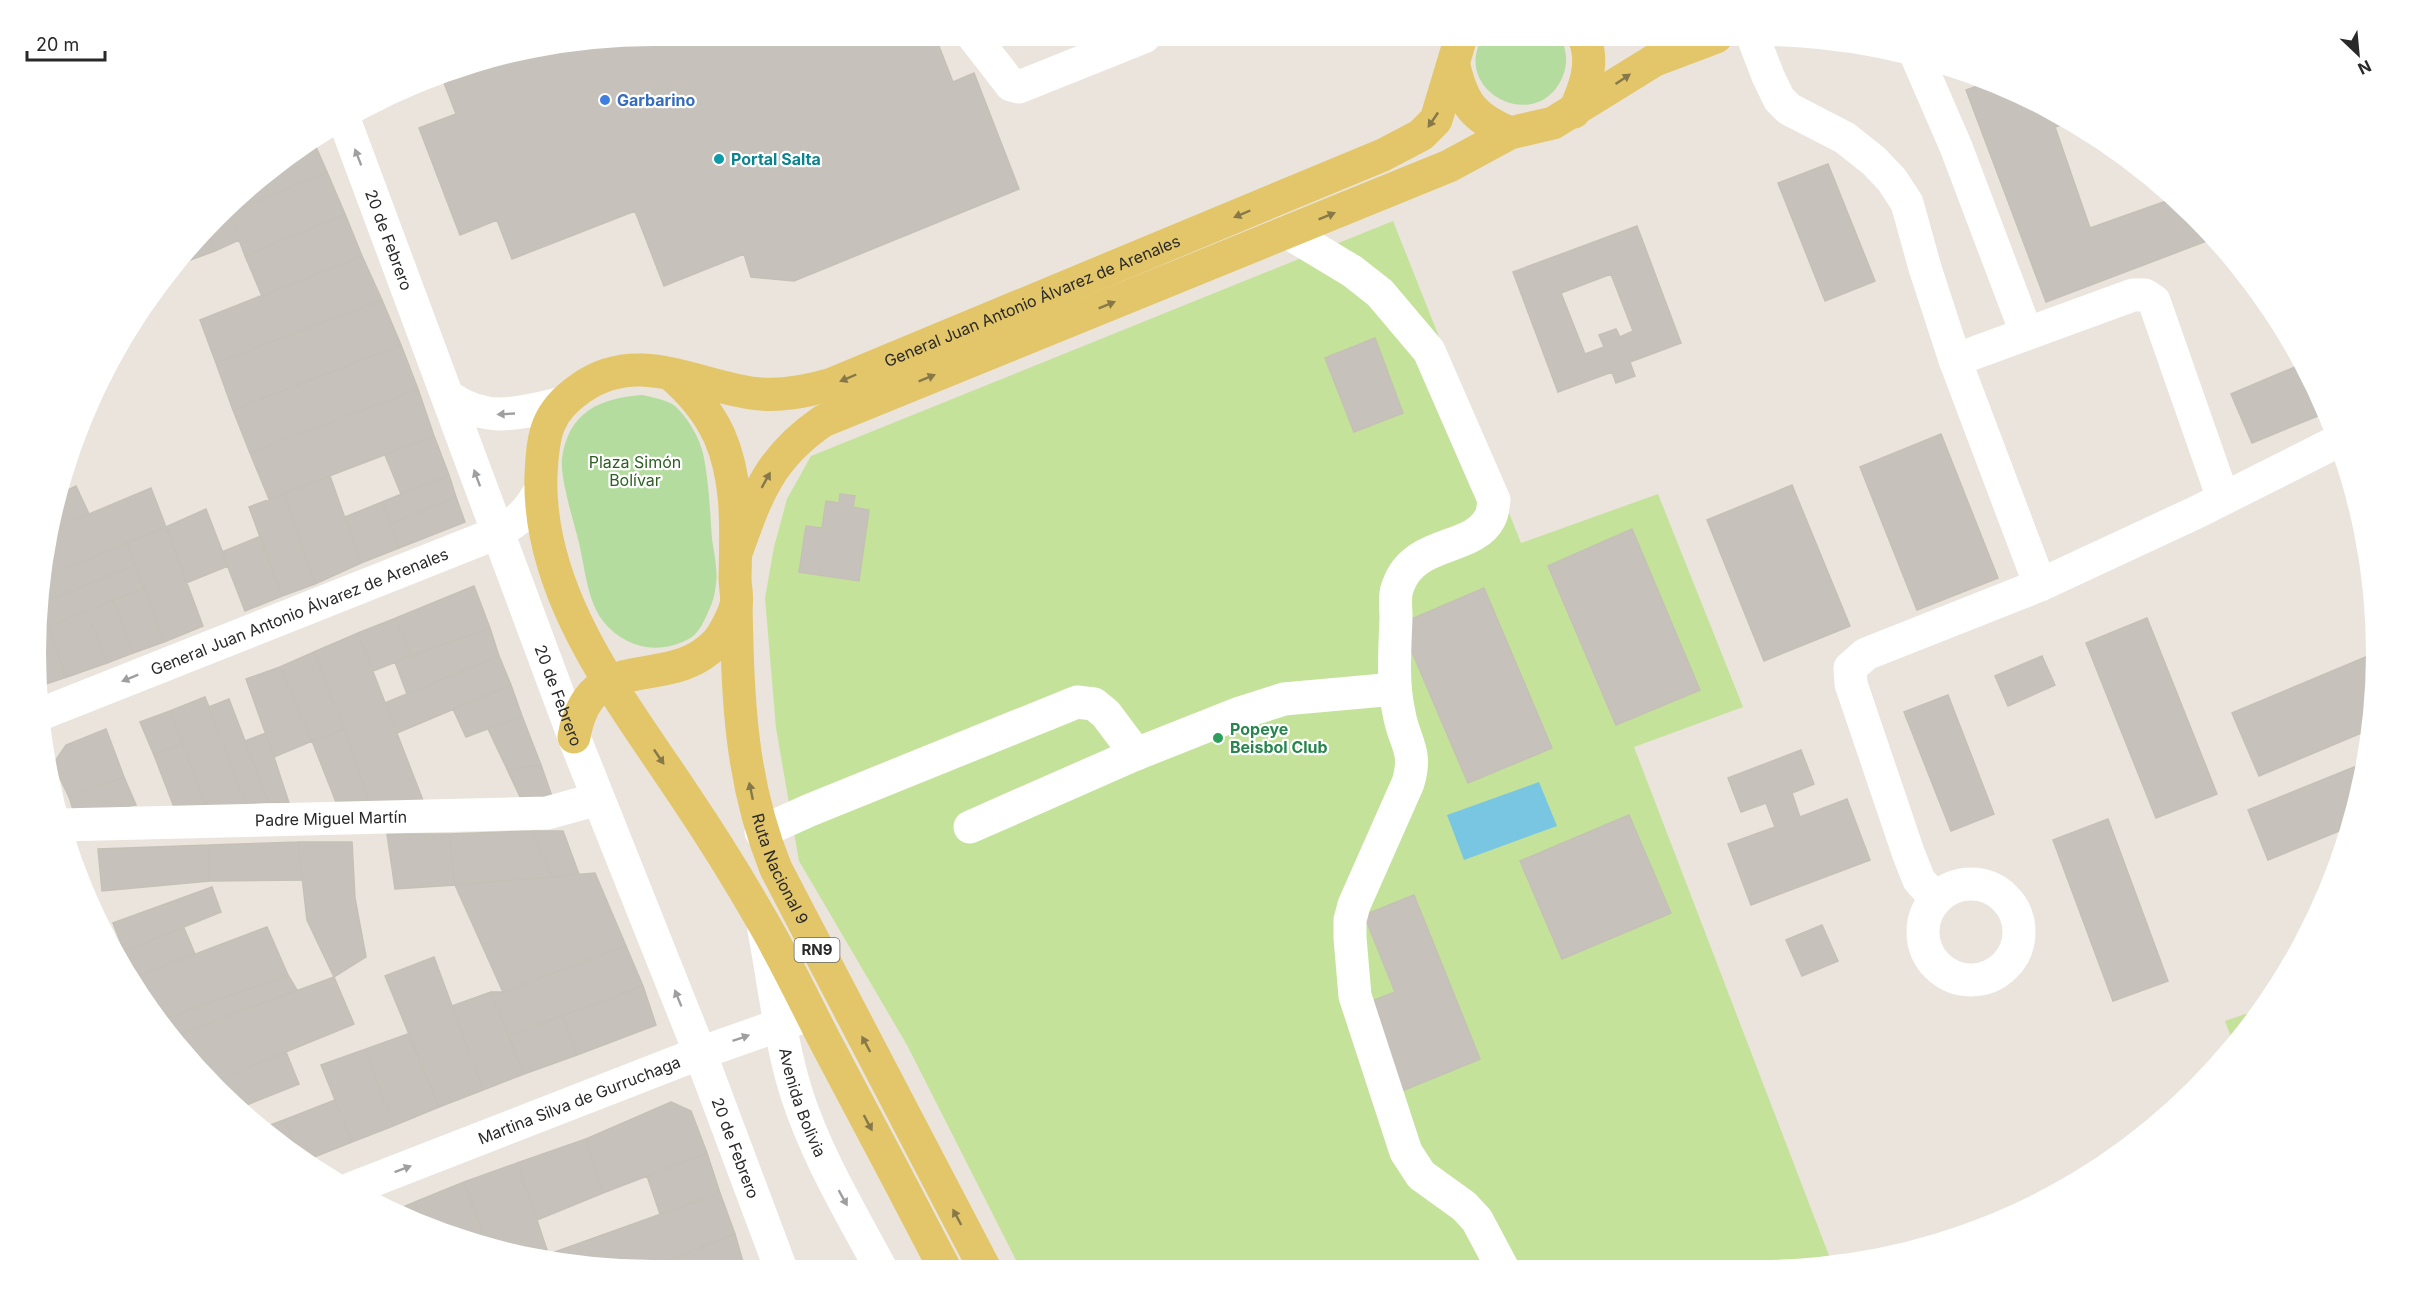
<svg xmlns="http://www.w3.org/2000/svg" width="2412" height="1307" viewBox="0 0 2412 1307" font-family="Inter,sans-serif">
<rect width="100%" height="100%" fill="#eae4dc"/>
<path fill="#b3dc9e" d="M1483,37H1560C1566,47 1568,61 1564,73C1541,138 1449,92 1483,37Z
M642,395C655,398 671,400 679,410C691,423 701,441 704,458C709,484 710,512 712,539C714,553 718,570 716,584C715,593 713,602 709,610C705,619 700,631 692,637C661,656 625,649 603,621C587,600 585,568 579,543C574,522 560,479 562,459C568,412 600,398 642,395Z"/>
<path fill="#c4e29a" d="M1393,221L1521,543L1658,494L1743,707L1634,747L1833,1266L1020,1268L907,1045L799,861L776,728L765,598L774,547L787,499L811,456Z
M2260,1009L2234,1045L2225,1021Z"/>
<path fill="#79c6e2" d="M1539,782L1557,826L1464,860L1447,815Z"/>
<path fill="#c6c2bb" stroke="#c5c0b6" stroke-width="1.5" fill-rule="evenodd" d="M654,36H785L805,43L821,36H935L953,82L974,73L1019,189L794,281L751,277L744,254L664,286L635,211L512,259L497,220L460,235L419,128L456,114L441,75L455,69L533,48Z
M1983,84L2071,122L2055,127L2090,228L2172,199L2170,194L2212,239L2046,302L1966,90Z
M313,140L327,172L229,213L228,210L277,164Z
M1828,164L1875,281L1825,301L1778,183Z
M327,172L345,214L245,256L229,213Z
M228,210L239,240L215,251L207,230Z
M345,214L362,256L262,296L245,256Z
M1637,226L1681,343L1630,362L1635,376L1616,383L1612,372L1558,392L1513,272ZM1611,274L1633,331L1620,337L1616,329L1599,335L1604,347L1585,354L1561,293Z
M207,230L215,251L174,266L189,246Z
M362,256L382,300L216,363L200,320Z
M382,300L401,345L233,410L216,363Z
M1375,338L1403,413L1354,432L1325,358Z
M401,345L418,389L250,453L233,410Z
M2302,364L2312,380L2325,413L2252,443L2231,394Z
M418,389L434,436L269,499L250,453Z
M1941,434L1998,578L1917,610L1860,467Z
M434,436L449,475L401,494L385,455Z
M449,475L456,497L390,524L382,502Z
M330,476L361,563L315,584L284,494Z
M1792,485L1850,626L1764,661L1707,520Z
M76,486L89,514L51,530L57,495Z
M151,488L166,527L43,578L51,530Z
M284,494L315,584L282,596L249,507Z
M840,494L855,496L853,507L869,510L859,581L799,572L806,526L822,528L826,501L839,503Z
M456,497L465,522L399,548L390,524Z
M382,502L399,548L361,563L345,517Z
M206,509L228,566L186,583L166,527Z
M166,527L203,626L164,642L127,543Z
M1632,529L1700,690L1616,725L1548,566Z
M261,536L282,596L245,611L222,552Z
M127,543L135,565L39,604L43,578Z
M135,565L144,588L37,631L39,604Z
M474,586L490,628L411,656L396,618Z
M144,588L164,642L133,653L113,600Z
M1484,588L1552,748L1468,783L1400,624Z
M113,600L133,653L107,663L87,611Z
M87,611L107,663L67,677L47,627Z
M396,618L411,656L373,671L358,633Z
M2147,618L2217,794L2156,818L2086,643Z
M47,627L67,677L37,687V631Z
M490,628L499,656L407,694L395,662Z
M358,633L424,803H370L344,729L314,652Z
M314,652L344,729L312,741L280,667Z
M2373,654L2371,729L2259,776L2232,713Z
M499,656L511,685L397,733L385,703Z
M2042,656L2055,685L2008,706L1995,676Z
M280,667L312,741L274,757L246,679Z
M511,685L522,716L466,737L453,709Z
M1948,695L1994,814L1951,831L1904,712Z
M205,697L209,707L246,804L207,808L170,711Z
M229,699L245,741L268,802L246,804L209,707Z
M170,711L182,743L154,755L140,722Z
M522,716L541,765L507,769L488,729Z
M106,729L124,777L69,797L53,764L66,745Z
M344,729L370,803L336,802L312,741Z
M266,733L274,757L289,803L268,802L245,741Z
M182,743L207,808L174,807L154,755Z
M1801,750L1814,784L1792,793L1800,817L1847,799L1870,860L1751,905L1728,844L1775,827L1766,803L1741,812L1728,778Z
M2364,763L2349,827L2268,860L2248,810Z
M541,765L553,799L522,801L507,769Z
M124,777L136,805L75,816L69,797Z
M1629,815L1671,913L1562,959L1520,861Z
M2108,819L2168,981L2113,1001L2053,840Z
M532,831H563L579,874L552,877Z
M532,831L552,877L455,885L449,834Z
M387,834H449L455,885L395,889Z
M298,842H352L355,898L366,957L334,977L307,920Z
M298,842L303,880L209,881V845Z
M209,845V881L102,891L98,849Z
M595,873L626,946L503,992L455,885Z
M212,887L221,912L124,951L113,923Z
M1414,895L1480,1059L1402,1091L1367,1003L1395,992L1364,915Z
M1822,925L1838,961L1802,976L1786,940Z
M267,927L288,975L159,1021L147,1006L135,977Z
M184,928L195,954L135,977L124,951Z
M626,946L643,986L508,1036L491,992H503Z
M434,957L483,1090L439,1107L385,976Z
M288,975L297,990L171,1037L159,1021Z
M334,977L354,1024L212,1082L189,1061L171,1037Z
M643,986L656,1025L577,1055L563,1015Z
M491,992L524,1074L483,1090L452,1006Z
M563,1015L577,1055L524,1074L508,1036Z
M408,1034L439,1107L393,1126L366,1049Z
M366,1049L393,1126L352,1142L321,1065Z
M286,1052L299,1084L239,1108L212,1082Z
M335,1100L352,1142L304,1161L284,1120Z
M671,1102L691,1111L707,1153L603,1193L586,1139Z
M284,1120L304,1161L277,1143L262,1128Z
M586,1139L603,1193L537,1220L517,1163Z
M707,1153L720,1193L660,1214L647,1176Z
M517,1163L537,1220L550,1259L488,1248L464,1182Z
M464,1182L488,1248L421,1220L415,1202Z
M720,1193L735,1234L642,1270H613L550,1259L549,1254Z
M415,1202L421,1220L396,1210Z
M735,1234L745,1269L642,1270Z"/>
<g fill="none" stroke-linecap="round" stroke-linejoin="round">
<g stroke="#fff" stroke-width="33">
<path d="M973,36L1011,85L1019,87L1144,37"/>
<path d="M1753,37L1768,76L1779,99L1789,109L1845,138L1874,161L1892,180L1907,203L1925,268L1955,360L2040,585"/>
<path d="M1917,57L1956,147L2026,332"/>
<path id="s1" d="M344,119L574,737L700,1053L781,1269"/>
<path d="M1287,232L1352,271L1380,293L1429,351L1494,500C1493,506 1493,513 1490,518C1473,552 1414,539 1398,586C1394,595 1396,608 1396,617C1395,649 1392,682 1399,713C1404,743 1418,750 1408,783L1354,905L1350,920V938L1355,996L1406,1152L1421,1175L1464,1206L1477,1220L1502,1267"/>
<path d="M1955,360L2133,295H2145L2154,301L2223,498"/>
<path d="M449,397C488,424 520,413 563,403"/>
<path id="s2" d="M41,714L497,533C520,520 528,512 541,489"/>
<path id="s3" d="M61,825L547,813L598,799"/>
<path d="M970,827L1136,754L1237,714L1284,699L1395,689"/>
<path d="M761,832L810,810L1077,702L1094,704L1106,714L1136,754"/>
<circle cx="1971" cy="932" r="48"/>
<path d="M1936,899L1919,880L1909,855L1851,684L1850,668L1866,654L2040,585L2197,512L2336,442"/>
<path id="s4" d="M764,930C774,983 780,1040 796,1092C816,1155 850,1211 881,1269"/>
<path id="s5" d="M348,1190L700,1053L811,1014"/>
</g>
<g stroke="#e3c669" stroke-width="33">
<path d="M1454,66C1463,104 1474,118 1510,133"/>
<path d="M1574,112C1585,88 1595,63 1584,37"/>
<path d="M736,553C757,494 769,458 823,421L1449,166L1510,133L1553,123L1655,60L1716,37"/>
<path id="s6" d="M736,605C738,699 740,780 776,869L985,1269"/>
<path d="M574,737C590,644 669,695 717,642C724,634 733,616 736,606C738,598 735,587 735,578C736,531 739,480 719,435C707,410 692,393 672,375"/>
<path id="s7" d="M945,1269C905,1192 865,1116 824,1039C804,1000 785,960 763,922C739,880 713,838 686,798C623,702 537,597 541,475C543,434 546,412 581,388C636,349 692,384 751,393C779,397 805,392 832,384L1383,155L1421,135L1436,120L1461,37"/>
</g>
</g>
<defs><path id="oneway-solid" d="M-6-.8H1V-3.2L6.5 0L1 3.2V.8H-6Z" transform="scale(1.5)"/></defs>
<g fill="#867849">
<use href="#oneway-solid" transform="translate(1623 79) rotate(-34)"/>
<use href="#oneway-solid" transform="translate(1433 120) rotate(124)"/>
<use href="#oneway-solid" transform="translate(1242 214) rotate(157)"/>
<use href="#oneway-solid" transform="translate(1327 216) rotate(-22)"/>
<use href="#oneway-solid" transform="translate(1107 305) rotate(-22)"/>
<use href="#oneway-solid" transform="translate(848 378) rotate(157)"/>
<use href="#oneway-solid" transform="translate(927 378) rotate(-22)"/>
<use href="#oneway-solid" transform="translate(766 480) rotate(-61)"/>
<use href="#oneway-solid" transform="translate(659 757) rotate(56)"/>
<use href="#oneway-solid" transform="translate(751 791) rotate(-102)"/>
<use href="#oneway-solid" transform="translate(866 1044) rotate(-118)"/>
<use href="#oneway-solid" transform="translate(868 1123) rotate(62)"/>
<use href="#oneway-solid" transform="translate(957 1217) rotate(-118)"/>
</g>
<g fill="#9f9f9f">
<use href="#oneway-solid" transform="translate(358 157) rotate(-111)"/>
<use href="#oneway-solid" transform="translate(506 414) rotate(177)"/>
<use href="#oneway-solid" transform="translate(477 478) rotate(-110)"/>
<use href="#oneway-solid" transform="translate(130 678) rotate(158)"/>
<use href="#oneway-solid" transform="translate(678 998) rotate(-112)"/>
<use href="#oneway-solid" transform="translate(741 1038) rotate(-19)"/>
<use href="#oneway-solid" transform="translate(403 1169) rotate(-21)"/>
<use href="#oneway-solid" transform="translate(843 1198) rotate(61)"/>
</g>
<circle fill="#3f7fe0" stroke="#fff" stroke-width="2" cx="605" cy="100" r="6"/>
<circle fill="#0f9aa8" stroke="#fff" stroke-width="2" cx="719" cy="159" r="6"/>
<circle fill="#2e9e5b" stroke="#fff" stroke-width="2" cx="1218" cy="738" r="6"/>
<g text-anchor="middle" stroke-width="4.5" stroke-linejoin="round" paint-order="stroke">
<rect fill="#fff" stroke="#696969" stroke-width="1.5" x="794.5" y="938" width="45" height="24" rx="4.5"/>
<g font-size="15" font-weight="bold" fill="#292929">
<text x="817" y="955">RN9</text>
</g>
<g font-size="16" font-weight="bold" fill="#366cbe" stroke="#fff" text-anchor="start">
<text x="617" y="106">Garbarino</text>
</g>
<g font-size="16" font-weight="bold" fill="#0d838f" stroke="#fff" text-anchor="start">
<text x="731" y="165">Portal Salta</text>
</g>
<g font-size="16" fill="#292929" stroke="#fff">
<text dy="6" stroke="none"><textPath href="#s1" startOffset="129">20 de Febrero</textPath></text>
<text dy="6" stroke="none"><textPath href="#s7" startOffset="1474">General Juan Antonio Álvarez de Arenales</textPath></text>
<text dy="6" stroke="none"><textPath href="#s2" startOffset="278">General Juan Antonio Álvarez de Arenales</textPath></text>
<text dy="6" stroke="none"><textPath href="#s1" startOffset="615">20 de Febrero</textPath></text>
<text dy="6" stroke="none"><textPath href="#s3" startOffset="270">Padre Miguel Martín</textPath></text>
<text dy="6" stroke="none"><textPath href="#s6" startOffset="270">Ruta Nacional 9</textPath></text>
<text dy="6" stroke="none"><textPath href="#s5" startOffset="248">Martina Silva de Gurruchaga</textPath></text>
<text dy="6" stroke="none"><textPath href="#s4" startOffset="177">Avenida Bolivia</textPath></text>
<text dy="6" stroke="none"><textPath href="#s1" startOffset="1101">20 de Febrero</textPath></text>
</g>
<g font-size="16" fill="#2d5f21" stroke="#fff">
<text x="635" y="468">Plaza Simón<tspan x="635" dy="18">Bolívar</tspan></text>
</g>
<g font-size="16" font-weight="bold" fill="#27864d" stroke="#fff" text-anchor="start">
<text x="1230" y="735">Popeye<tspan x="1230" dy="18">Beisbol Club</tspan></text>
</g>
</g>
<path d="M0 0H2412V1307H0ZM653 46H1759A607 607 0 0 1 2366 653V653A607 607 0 0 1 1759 1260H653A607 607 0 0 1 46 653V653A607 607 0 0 1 653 46Z" fill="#fff" fill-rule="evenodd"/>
<g transform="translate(2358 54) rotate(154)" stroke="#ffffff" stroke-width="4.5" paint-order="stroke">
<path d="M0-4.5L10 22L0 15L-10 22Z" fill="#292929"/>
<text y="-9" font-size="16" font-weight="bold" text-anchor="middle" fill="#292929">N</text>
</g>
<path d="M27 51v9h78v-9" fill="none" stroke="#292929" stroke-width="3"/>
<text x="36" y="51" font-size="18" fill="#292929" stroke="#ffffff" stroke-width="4.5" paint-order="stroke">20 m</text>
</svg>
